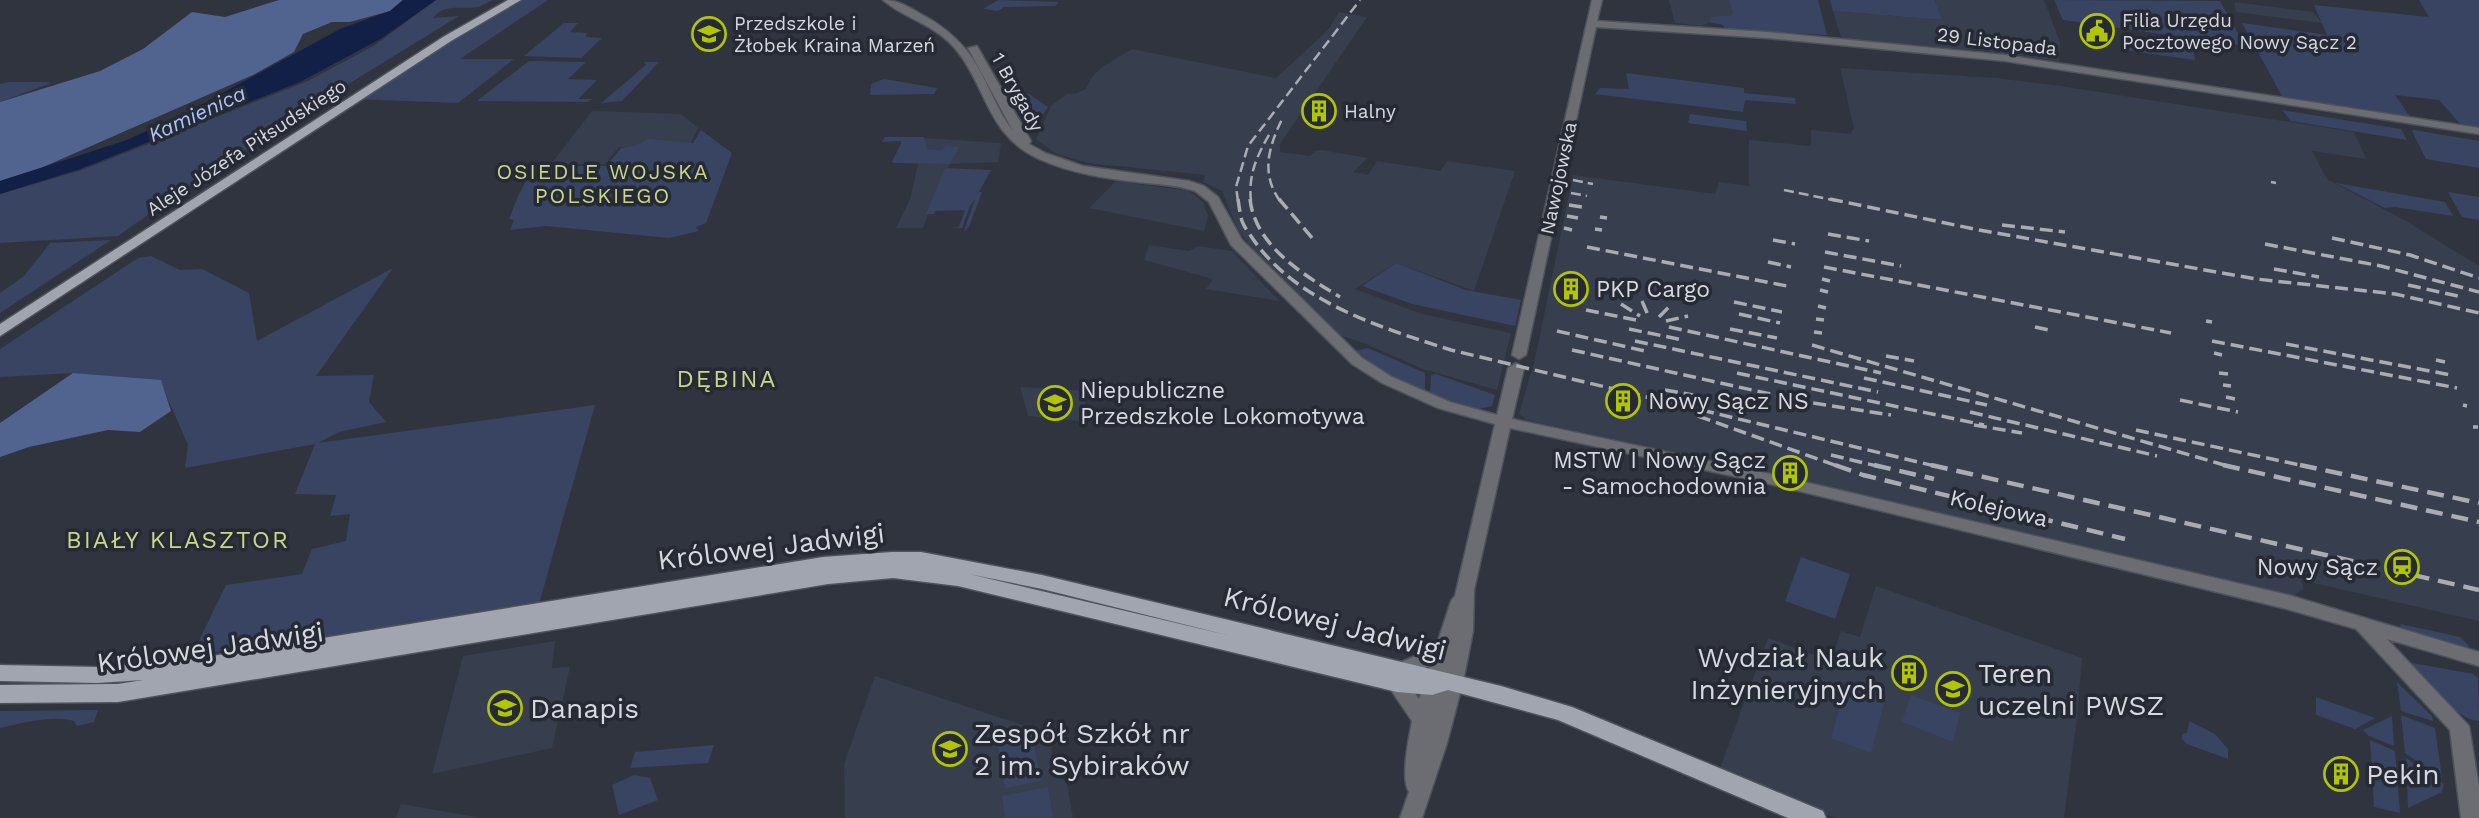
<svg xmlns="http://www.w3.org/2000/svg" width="2479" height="818" viewBox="0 0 2479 818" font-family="'Work Sans',sans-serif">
<rect width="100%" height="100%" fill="#30343e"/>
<path fill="#373e4e" d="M1669,0H1729L1733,15L1711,17L1709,22L1702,26L1675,23Z
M1935,0H2044L2060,42L2059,61L1987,51L1847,40L1841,37L1833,11L1942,20Z
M2234,2L2313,12L2322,23L2236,12Z
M1339,12L1367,17L1280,144V152L1310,156L1315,151L1321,150L1368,158L1353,172L1368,175L1377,161L1440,171L1447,161L1515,171L1474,291L1396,263L1355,289L1422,314L1511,333L1497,390L1423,369L1364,343L1339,335L1257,255L1237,228L1222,191L1203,182L1205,175L1088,163L1055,153L1036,139L1051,106L1067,94H1075L1086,89L1092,77L1103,66L1132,49L1276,78L1328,30Z
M1840,68L1997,78L2061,86L2354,132L2366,159L2312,151L2327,179L2406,221L2479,266V621L2301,580L2304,589L2293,596L1838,489L1527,420L1519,414L1535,359L1573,175L1715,194L1719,182L1749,186V140L1811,146V130L1851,134L1854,128Z
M592,111L681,114L698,128L689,147H619L605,164H551Z
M924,138L1001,143L998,162L950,164L940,183L923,228H896L910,199Z
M1116,181L1189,191L1203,202L1208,216L1204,231L1089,208Z
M1149,245L1189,251L1198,246L1232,251L1279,301L1206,289L1213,279L1144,260Z
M1020,387L1089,391L1079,421L1028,416Z
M1876,586L2082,658L2077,716L2064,818H1835L1719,771L1768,638L1831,661L1841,631L1860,637Z
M555,641L552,668L570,667L552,748L432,774L463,656Z
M875,676L1053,735L1050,770L1067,783L1073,818H845L844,764Z
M401,804L482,818H396Z"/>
<path fill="#384462" d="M436,0H493C488,2 482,6 477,7C460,10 445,3 433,18L459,16L316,104L170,199L118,236L0,243V194L82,170L308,81L375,45Z
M519,0H548L460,59H514L458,103L354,99L414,61Z
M998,0L1059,2L1055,6L1004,7L998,11L983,9Z
M1729,0H1818L1827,35L1725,29L1723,25L1709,22L1711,17L1733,15Z
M1830,0H1935L1942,20L1833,11Z
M2054,0L2220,1L2245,46L2063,20Z
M2419,0H2479V128L2461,125L2439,100L2395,95L2411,118L2282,96L2242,23L2327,35L2314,5L2429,17Z
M564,23H578L570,32L587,33L586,37L602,38L581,58L524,56Z
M2151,37L2192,43L2195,60L2124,50V46L2172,53V41Z
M529,61L586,62L568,79L597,80L578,99H592L600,95L587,102L477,101Z
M644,62H659L622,101L601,103L646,65Z
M1626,73L1744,88V93L1795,98L1796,104L1745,100L1743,112L1595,94L1600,88L1629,89Z
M884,79L937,88L934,94L870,95L871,84Z
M8,82H46L51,83L0,102V84Z
M1020,94H1029L1048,107L1032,131L1016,95Z
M2282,110L2401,129L2407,140L2291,121Z
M1690,114L1746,121L1747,131L1688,123Z
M701,130L732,153L706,223L696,227L699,231L669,238L546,226L510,230L514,220L509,219C517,199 523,179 541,166H606L621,148L635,146L647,139L693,143Z
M2414,130L2479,141V168L2426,159L2412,131Z
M885,137H924L927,150H942L946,146L959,147L950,164L895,163L892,162L902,141L882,142Z
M945,168L991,170L979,192H982L969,227L964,231L975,199L970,206L962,228H952L959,227L965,210L935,211L934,214H926Z
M2336,183L2445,202L2453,216L2395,207L2385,208Z
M2448,192L2479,197V220L2462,217Z
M111,240L0,313V293L24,276L50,243Z
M151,256L180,270L202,269L249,293L257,341L393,268L316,376L374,375L369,402L386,422L339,432L318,443L595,405L539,604L390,629L192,655L226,585L302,574L312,549L346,541L350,514L330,516L336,495L295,494L315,444L185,468L188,445L160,381L73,373L0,377V349L138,258Z
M1396,263L1466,290L1521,300L1515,326L1412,304L1362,286Z
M1368,348L1425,373V390L1386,373L1354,351Z
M1436,374L1495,395L1492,406L1478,409L1430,394L1431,375Z
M1801,557L1850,574L1835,619L1785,601Z
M2401,624L2460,637L2469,646L2465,648L2398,629Z
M2413,663L2473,674L2478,678L2479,721C2456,720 2427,681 2411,665Z
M2397,682L2432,716L2433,721L2401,711Z
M1846,686L1885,699L1871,753L1831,738Z
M1911,695L1960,713L1953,742L1902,722Z
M2316,697L2375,718L2355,729L2316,715Z
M98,710L94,722L77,726L74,721C51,715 23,723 0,728V711Z
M2401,715L2435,728L2442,778L2405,753Z
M2392,716L2394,746L2369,736L2363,730Z
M2189,721L2215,734L2228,749V759L2187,744L2182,739V734L2187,733Z
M1032,734L1041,781L1005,788L997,741Z
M2370,740L2395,751L2400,813L2374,807Z
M714,745L708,763L630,768L635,752Z
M2406,758L2444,784L2442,792L2408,808Z
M634,775L650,778L658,800L619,815L612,785Z
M1048,787L1053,818H1005L1002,796Z"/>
<path fill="#51638f" d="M279,0H403L390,11L350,22H332L303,34L294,52L253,75L41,168L0,181V102L100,71L143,49L192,12L225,17Z
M73,373L161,380L171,411L140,432L108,430L29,447L0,457V423Z"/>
<path fill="#122047" d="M403,0H436L382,38L300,82L80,169L0,194V181L127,140L188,112L340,29L390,11Z"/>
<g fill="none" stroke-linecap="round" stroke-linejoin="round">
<g stroke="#4e525b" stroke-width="3">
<path id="minor" d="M883,0C897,0 907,6 919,13C946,27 967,45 981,73C992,93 999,113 1013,131L968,48L977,46L1031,141L1029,144L1045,153L1083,166L1189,181L1204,186L1218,197L1242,240L1362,358L1392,377L1450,402L1497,415L1508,368L1516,363L1524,368L1512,419L1770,474L2288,595L2479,652V666L2387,639L2469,726L2479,787V818H2461L2450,730L2356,629L2287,609L1770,484L1510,428L1474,590L1473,631L1463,682L1447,743L1422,818H1400L1409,792C1400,777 1409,739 1412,721L1387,684L1390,679C1405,674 1411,688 1419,699L1430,666L1404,676L1397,674L1394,669L1397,664L1436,647L1451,601L1455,596L1495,424L1438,408L1382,383L1352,364L1231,245L1209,202L1195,191C1177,185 1157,184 1137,182C1104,178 1070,173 1039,159C984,134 987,81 950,43C931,24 903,17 883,0Z
M1592,0H1602L1597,21L1767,32L2005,55L2479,128V134L2005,61L1767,38L1596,27L1526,355L1519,359L1512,355Z"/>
</g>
<g stroke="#4e525b" stroke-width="3">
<path id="major" d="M508,0H521L451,41L0,336V324L443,37Z
M892,552H921L1042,575L1501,686L1572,707L1823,811L1826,818H1788L1558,720L1448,690L1432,695L1397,692L958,586L893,578L828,584L118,702L0,703V685L118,684L143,680L97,683L0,681V665L97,667L175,662L823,557ZM969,574L1042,589L1231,636Z"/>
</g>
<use href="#minor" fill="#6b6d72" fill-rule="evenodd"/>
<use href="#major" fill="#a0a5af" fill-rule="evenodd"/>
<path stroke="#aaacb4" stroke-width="2.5" stroke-dasharray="10 5" stroke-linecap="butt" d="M1573,180L1593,184
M2271,182L2276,183
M1784,190L1838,201
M1571,193L1587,196
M1238,201L1236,187L1248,146L1360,0
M1251,201C1248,174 1257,156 1270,133
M1280,201C1260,173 1269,146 1283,117"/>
<path stroke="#aaacb4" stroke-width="3.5" stroke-dasharray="13 6" stroke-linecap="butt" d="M1238,199C1239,206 1240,214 1242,221C1244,227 1249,233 1253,239C1296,302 1382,328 1451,350L1939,467
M1250,199C1255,246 1304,275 1340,297
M1279,199L1313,239
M1830,199L1979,230L2256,279L2395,294L2479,313
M1569,205L1582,207
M1567,216L1578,218
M1600,217L1607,218
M2002,225L2065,232
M1564,228L1572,230
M1595,229L1602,230
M1828,234L1869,241
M2332,238L2410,255L2479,278
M1773,240L1795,244
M2265,244L2381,266L2479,292
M1587,247L1787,286
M1825,252L1901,266
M1768,262L1791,267
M1824,267L2171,333
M2274,269L2319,277
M1822,279L1830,281
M2408,285L2462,297
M1820,290L1828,292
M1642,301L1648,315
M1734,302L1782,312
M1621,304L1640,316
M1818,306L1826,308
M1586,310L1636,320
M1739,314L1780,323
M1659,317L1670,306
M1816,319L1824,320
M1666,321L1688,316
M2206,321L2212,322
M1669,327L1881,373
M2035,327L2053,331
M1629,329L1683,340
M1730,329L1777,338
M1557,331L1645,351
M1814,332L1822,333
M1635,341L1878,392
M2212,341L2457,388
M2286,344L2451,375
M1812,345L2231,467
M1572,350L1806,402L1891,415
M2214,353L2222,355
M1886,356L1914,361
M2436,360L2445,362
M1737,373L1984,425
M2219,373L2228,374
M1864,378L1987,405
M2223,385L2231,386
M1665,390L1693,395
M2226,397L2235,399
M2180,400L2238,412
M2463,405L2467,406
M1970,412L2157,456
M1698,416L1840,467
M1974,425L2022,433
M2473,427H2478
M2136,430L2309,467
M1831,455L1881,467"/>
<path stroke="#aaacb4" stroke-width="4.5" stroke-dasharray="17 9" stroke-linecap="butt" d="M1835,465L1863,475L2125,539
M1874,465L1934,479
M1931,465L2479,590
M2223,465L2479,522
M2300,465L2479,503"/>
</g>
<defs>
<g id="civic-ring" transform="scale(1.75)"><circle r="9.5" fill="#262a34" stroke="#b1c500" stroke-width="1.5"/><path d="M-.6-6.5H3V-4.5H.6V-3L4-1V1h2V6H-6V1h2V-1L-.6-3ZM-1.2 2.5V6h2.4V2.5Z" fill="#b1c500"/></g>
<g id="school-ring" transform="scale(1.75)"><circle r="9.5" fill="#262a34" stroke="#b1c500" stroke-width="1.5"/><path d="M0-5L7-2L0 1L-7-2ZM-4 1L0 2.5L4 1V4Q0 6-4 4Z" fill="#b1c500"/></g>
<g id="building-ring" transform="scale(1.75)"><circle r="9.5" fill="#262a34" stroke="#b1c500" stroke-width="1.5"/><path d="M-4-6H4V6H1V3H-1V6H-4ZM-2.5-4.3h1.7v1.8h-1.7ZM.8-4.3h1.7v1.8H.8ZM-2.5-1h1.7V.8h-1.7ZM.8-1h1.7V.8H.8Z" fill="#b1c500"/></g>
<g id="station-ring" transform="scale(1.75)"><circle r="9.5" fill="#262a34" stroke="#b1c500" stroke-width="1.5"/><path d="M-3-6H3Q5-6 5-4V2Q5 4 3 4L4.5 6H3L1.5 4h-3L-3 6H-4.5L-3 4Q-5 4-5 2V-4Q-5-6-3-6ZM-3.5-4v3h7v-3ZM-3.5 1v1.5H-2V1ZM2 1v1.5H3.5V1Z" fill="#b1c500"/></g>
<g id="university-ring" transform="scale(1.75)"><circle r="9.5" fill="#262a34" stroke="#b1c500" stroke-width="1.5"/><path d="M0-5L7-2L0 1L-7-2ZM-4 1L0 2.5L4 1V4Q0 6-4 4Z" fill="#b1c500"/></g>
</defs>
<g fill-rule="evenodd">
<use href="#civic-ring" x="2097" y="31"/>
<use href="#school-ring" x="709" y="34"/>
<use href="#building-ring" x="1319" y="111"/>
<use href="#building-ring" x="1571" y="289"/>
<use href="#building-ring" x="1623" y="401"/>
<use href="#school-ring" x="1055" y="403"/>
<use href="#building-ring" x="1790" y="473"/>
<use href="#station-ring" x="2402" y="567"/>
<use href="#building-ring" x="1909" y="673"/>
<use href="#university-ring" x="1953" y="689"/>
<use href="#school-ring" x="505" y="708"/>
<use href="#school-ring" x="950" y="749"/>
<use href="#building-ring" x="2341" y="774"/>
</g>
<g text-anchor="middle" stroke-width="7" stroke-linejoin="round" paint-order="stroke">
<g font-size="19" fill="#d6d8df" stroke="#262a34" text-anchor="start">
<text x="2122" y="27">Filia Urzędu<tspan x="2122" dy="22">Pocztowego Nowy Sącz 2</tspan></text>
<text x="734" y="30">Przedszkole i<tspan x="734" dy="22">Żłobek Kraina Marzeń</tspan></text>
<text x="1344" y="118">Halny</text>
</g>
<g font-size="19" fill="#d6d8df" stroke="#262a34">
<text transform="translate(1997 41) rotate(7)" y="7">29 Listopada</text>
<text transform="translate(1018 92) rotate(61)" y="7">1 Brygady</text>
<text transform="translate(246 147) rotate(-33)" y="7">Aleje Józefa Piłsudskiego</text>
<text transform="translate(1558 178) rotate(-78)" y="7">Nawojowska</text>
</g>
<g font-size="21" font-style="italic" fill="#acc4fc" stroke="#262a34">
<text transform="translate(197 114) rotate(-25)" y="7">Kamienica</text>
</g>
<g font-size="21" letter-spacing="2" fill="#c8d68a" stroke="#262a34">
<text x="603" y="179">OSIEDLE WOJSKA<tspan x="603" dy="24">POLSKIEGO</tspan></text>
</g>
<g font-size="23" fill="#d6d8df" stroke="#262a34" text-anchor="start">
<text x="1596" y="297">PKP Cargo</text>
<text x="1080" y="398">Niepubliczne<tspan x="1080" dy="26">Przedszkole Lokomotywa</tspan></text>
<text x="1648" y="409">Nowy Sącz NS</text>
<text x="1766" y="468" text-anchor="end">MSTW I Nowy Sącz<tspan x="1766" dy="26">- Samochodownia</tspan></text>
<text x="2378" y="575" text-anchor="end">Nowy Sącz</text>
</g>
<g font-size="23" fill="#d6d8df" stroke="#262a34">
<text transform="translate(1999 508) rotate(13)" y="8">Kolejowa</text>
</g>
<g font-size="24" letter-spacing="2" fill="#c8d68a" stroke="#262a34">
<text x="727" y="387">DĘBINA</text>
<text x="178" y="548">BIAŁY KLASZTOR</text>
</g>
<g font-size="28" fill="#d6d8df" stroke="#262a34">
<text transform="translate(771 546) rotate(-7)" y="10">Królowej Jadwigi</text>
<text transform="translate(1335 623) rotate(14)" y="10">Królowej Jadwigi</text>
<text transform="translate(210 647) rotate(-8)" y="10">Królowej Jadwigi</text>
</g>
<g font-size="28" fill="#d6d8df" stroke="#262a34" text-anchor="start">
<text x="1884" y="667" text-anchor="end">Wydział Nauk<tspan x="1884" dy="32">Inżynieryjnych</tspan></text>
<text x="1978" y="683">Teren<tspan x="1978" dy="32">uczelni PWSZ</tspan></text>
<text x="530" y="718">Danapis</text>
<text x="974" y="743">Zespół Szkół nr<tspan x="974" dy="32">2 im. Sybiraków</tspan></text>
<text x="2366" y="784">Pekin</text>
</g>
</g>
</svg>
